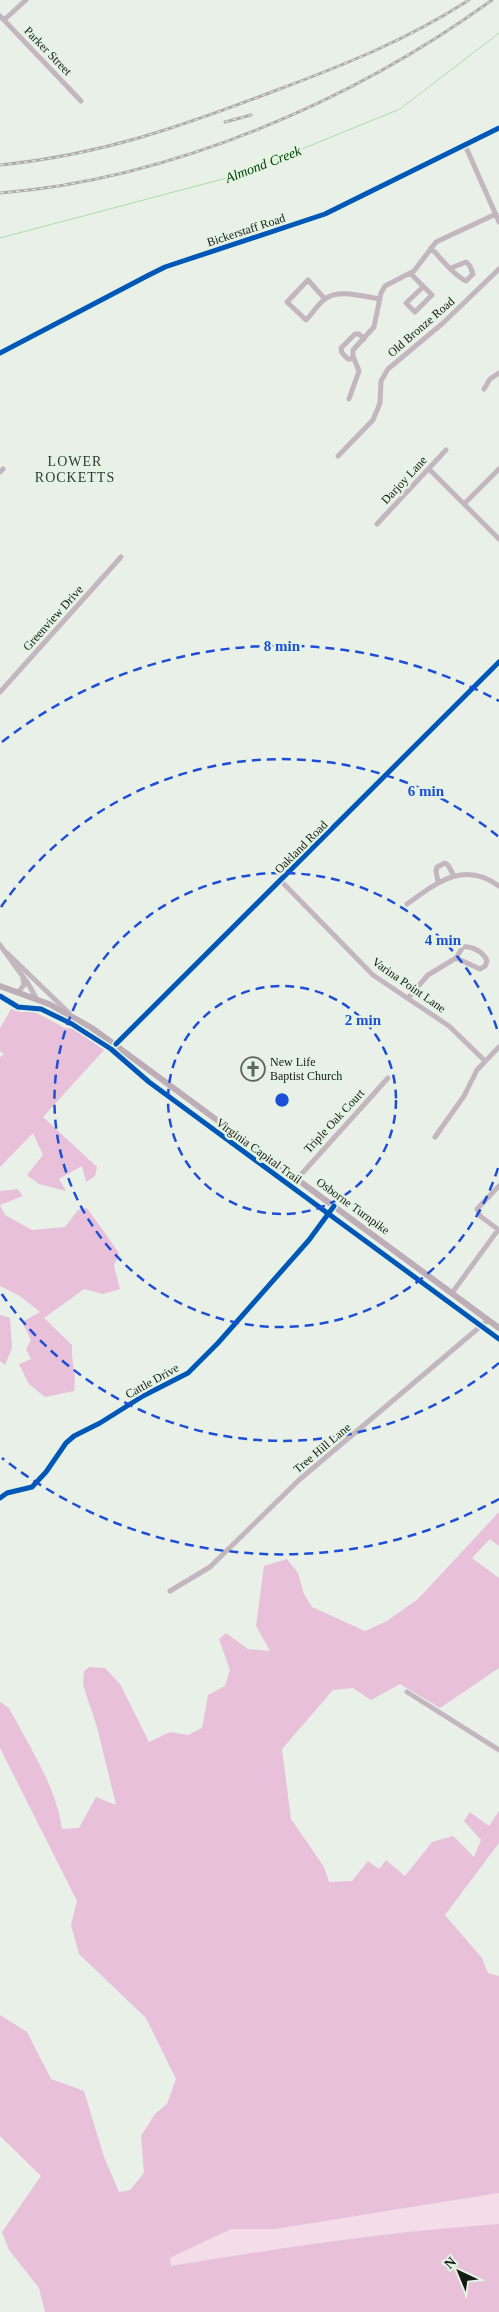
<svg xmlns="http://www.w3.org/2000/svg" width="499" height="2312" viewBox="0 0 499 2312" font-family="Georgia,serif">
<rect width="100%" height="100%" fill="#e8f0e8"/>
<path fill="#f4dce9" d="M499,2193V2224C389,2231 279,2248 171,2266L170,2258L231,2229H275Z"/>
<path fill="#e8c0d9" d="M11,1009L21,1012L33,1011L65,1028L75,1029L104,1050L43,1117L97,1167L95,1176L86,1182L82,1166L59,1179L66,1191L39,1184L27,1175L43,1155L33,1133L0,1167V1057L4,1054L0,1051V1028Z
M18,1189L23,1196L0,1205V1191Z
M0,1205L5,1215L32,1230L65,1227L78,1210L87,1208L119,1253L114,1266L120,1289L103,1294L84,1289L44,1318L72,1345C71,1364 77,1372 74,1391L45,1397L29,1384L19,1364L31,1359L26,1349L31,1340L22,1322L40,1312L20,1296L0,1286Z
M0,1315L10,1318L12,1348L5,1365L0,1361Z
M499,1512V1546L490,1539L472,1558L499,1578V1668L440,1708L400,1684L371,1700L353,1688L333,1690L282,1749L291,1819L324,1867L329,1882L352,1881L368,1861L379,1869L386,1860L405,1876L432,1842L453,1836L474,1857L481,1840L464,1821L470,1812L489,1826L499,1811V1843L445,1915L482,1958L488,1973L499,1976V2193L275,2229H231L170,2258L171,2266C280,2248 390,2231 499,2224V2312H45L39,2288L9,2250L2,2232L41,2176L0,2136V2015L27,2032L51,2079L84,2091L104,2157L119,2192L130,2190L144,2173L141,2136L155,2114L167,2104L176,2079L146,2018L79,1954L71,1925L77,1901L0,1748V1702L9,1708C29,1746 56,1786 62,1829L79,1828L96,1797L116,1805L97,1727L83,1685L84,1671L89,1667L105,1668L120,1684L149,1742L170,1732L188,1735L202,1728L208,1695L225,1686L230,1670L219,1639L226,1633L248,1649L270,1651L256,1626L264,1566L287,1559L298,1573L304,1594L312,1607L365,1631L387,1621L418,1599Z"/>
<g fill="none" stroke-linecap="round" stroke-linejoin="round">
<path stroke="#acdcaa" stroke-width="1" d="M0,238L238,175L400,109L499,33"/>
<path stroke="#c4b6be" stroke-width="5" d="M0,16L81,101
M4,20L26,0
M465,145L499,222
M431,248C441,258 452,274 466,281L473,274L470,266L466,262L451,268
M410,273L432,295L415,312L406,303L423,287
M325,299L308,280L287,302L306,320C312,314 318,304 325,299C338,288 365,297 380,299
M0,353L147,276L165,267L325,214L499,128
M354,359H348L342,353L341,348L355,334H359L364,339
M484,389L490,379L499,373
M349,399L359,371L353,356V350L374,327L381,293L385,286L414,271L436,242L496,214
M338,456L373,420L380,403L381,381L388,369L443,323L499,269
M429,469L499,539
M0,472L3,469
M464,504L499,469
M377,524L446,450
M0,692L121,557
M281,881L373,975L449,1026L485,1061
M438,882L436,871L437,867L445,863L448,865L454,876
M407,904C437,883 463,860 499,886
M0,945L29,985L36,998
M7,953L69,1013
M19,991L24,985L23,978
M409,997L428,975L456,958L463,947C472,946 484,952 487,961L485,966L480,969L456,958
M116,1044L499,662
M435,1137L464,1096L477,1070L499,1047
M297,1179L388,1078
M499,1186L477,1209L480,1216L499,1230
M452,1293L498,1230
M0,1498L7,1493L32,1487L46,1472L66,1443L74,1436L100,1423L143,1396L188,1373L218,1343L309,1240L334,1206
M170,1591L210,1567L299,1480L488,1320
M407,1692L499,1750"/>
<path stroke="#bdadb7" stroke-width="6" d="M0,986L49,1004L92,1028L499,1328"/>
<g stroke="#b0acac" stroke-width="3">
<path id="rail" d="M225,122L251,115
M0,165C101,155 183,126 277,90C344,65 409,39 469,0
M0,193C172,179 353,101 492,0"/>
</g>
<use href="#rail" stroke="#e5f3e4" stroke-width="1" stroke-dasharray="4" stroke-linecap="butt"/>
<g stroke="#e5f3e4" stroke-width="8">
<path id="cycleway" d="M0,353L147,276L165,267L325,214L499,128
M0,996L18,1007L41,1009L72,1024L111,1049L149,1082L499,1339
M116,1044L499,662
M0,1498L7,1493L32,1487L46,1472L66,1443L74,1436L100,1423L143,1396L188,1373L218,1343L309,1240L334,1206"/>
</g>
<use href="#cycleway" stroke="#0057b8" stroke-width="5"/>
</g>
<g fill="none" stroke="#1d4ed8" stroke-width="2.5" stroke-dasharray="9 6">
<circle cx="282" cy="1100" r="114"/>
<path d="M498 1168A227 227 0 1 1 498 1032"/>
<path d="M499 1363A341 341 0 0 1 1 1293M1 907A341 341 0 0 1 499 837"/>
<path d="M499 1499A454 454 0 0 1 2 1458M2 742A454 454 0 0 1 499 701"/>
</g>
<defs>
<g id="church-ring" transform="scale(1.25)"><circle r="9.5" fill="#e5f3e4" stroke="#5f655f" stroke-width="1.5"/><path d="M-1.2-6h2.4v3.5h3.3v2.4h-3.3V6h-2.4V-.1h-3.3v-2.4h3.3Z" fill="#5f655f"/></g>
</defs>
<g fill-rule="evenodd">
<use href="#church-ring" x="253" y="1069"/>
</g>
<g text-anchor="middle" stroke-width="5" stroke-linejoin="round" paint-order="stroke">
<g font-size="12" fill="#151a15" stroke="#e5f3e4">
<text transform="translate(48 51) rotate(46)" y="4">Parker Street</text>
<text transform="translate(246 230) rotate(-18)" y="4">Bickerstaff Road</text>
<text transform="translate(421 327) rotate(-41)" y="4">Old Bronze Road</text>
<text transform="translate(404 480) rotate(-47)" y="4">Darjoy Lane</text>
<text transform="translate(53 618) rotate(-48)" y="4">Greenview Drive</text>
<text transform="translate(301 847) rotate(-45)" y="4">Oakland Road</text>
<text transform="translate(409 985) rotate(35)" y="4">Varina Point Lane</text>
<text transform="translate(334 1121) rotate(-47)" y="4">Triple Oak Court</text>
<text transform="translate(259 1151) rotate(36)" y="4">Virginia Capital Trail</text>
<text transform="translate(353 1206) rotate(36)" y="4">Osborne Turnpike</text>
<text transform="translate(152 1381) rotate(-29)" y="4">Cattle Drive</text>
<text transform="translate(322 1448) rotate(-40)" y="4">Tree Hill Lane</text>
</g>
<g font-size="12" fill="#151a15" stroke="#e5f3e4" text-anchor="start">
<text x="270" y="1066">New Life<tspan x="270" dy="14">Baptist Church</tspan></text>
</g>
<g font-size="14" font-style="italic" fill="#004502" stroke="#e5f3e4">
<text transform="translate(263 164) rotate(-21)" y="5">Almond Creek</text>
</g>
<g font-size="14" letter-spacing="1" fill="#303a2f" stroke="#e5f3e4">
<text x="75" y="466">LOWER<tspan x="75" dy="16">ROCKETTS</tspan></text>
</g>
</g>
<circle cx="282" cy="1100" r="8" fill="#1d4ed8" stroke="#e5f3e4" stroke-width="2.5"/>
<g font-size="15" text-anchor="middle" font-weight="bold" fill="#1d4ed8" stroke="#e5f3e4" stroke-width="5" stroke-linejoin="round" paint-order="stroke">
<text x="282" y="651">8 min</text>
<text x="426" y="796">6 min</text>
<text x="443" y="945">4 min</text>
<text x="363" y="1025">2 min</text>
</g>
<g transform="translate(459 2272) rotate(316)" stroke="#e5f3e4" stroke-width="4" paint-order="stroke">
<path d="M0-4L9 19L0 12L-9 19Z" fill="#151a15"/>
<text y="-8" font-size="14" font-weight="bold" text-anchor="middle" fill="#151a15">N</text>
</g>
</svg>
